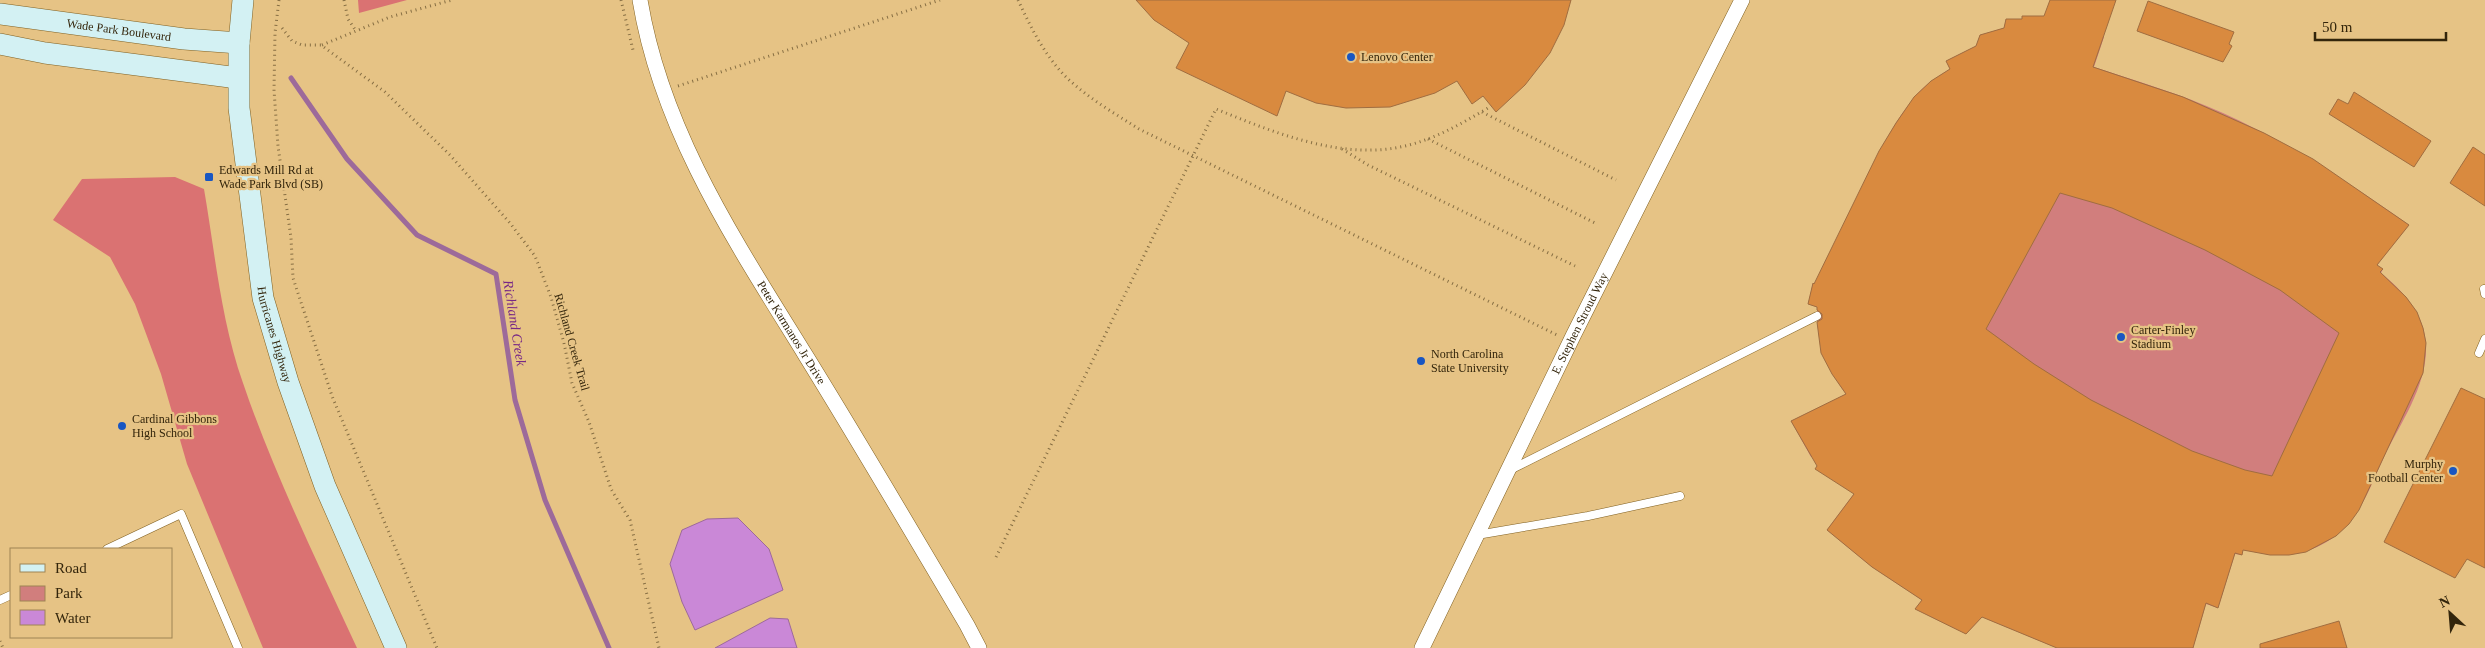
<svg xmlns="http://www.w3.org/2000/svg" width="2485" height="648" viewBox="0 0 2485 648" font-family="Georgia,serif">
<rect width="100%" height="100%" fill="#e6c385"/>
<path fill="#d17e7d" d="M2022,16H2043L2104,37L2094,67C2137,81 2181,94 2223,113C2289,143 2349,183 2409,225L2377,265L2383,269L2381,273C2403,291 2424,313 2426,344C2428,385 2401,422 2384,457C2376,474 2369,493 2359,509C2350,523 2336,538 2321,545C2295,559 2270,555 2243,550L2242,555L2235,554L2218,608L2206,604L2193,648H2057L1982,617L1966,634L1915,609L1922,600L1872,567L1827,530L1853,495L1863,501L1832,434L1811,457L1791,421L1846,394C1824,364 1817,345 1817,307L1808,304L1813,283L1822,286C1848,226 1872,149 1914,98C1923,86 1937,77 1950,69L1946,61L1976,46L1980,35L2004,28L2006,19H2022Z"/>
<path fill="#da7272" d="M358,0H407L359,13Z
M175,177L204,189C215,253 221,321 243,383C274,474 317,561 357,648H263L187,464L161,374L135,304L110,257L53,220L82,179Z"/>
<path fill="#ca88d7" stroke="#9d6a9a" d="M738,518L769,549L783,590L695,630L682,602L670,564L682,530L707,519Z
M770,618L788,619L797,648H715Z"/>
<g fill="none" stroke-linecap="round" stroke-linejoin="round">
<path stroke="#9d6a9a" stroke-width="5" d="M291,78L347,159L417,235L496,274L515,400L545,500L609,648"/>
</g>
<path fill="#d98a3f" stroke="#a06d40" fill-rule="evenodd" d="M1136,0H1571L1564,25L1550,53L1525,85L1496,112L1483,96L1472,104L1457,81L1435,93L1390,107L1346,108L1316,103L1286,91L1277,116L1176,68L1189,43L1154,20Z
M2050,0H2116L2093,67L2183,97L2264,133L2313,159L2409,225L2377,265L2383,269L2380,272L2406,297L2417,312L2423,328L2426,343L2423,373L2359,510L2349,524L2336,536L2306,552L2289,555H2270L2243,550L2242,555L2235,553L2218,608L2206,603L2193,648H2057L1982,617L1966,634L1915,609L1922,600L1872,567L1827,530L1854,494L1815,469L1817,466L1791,421L1846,394L1832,374L1821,353L1817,322L1822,319V314L1817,310V307L1808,304L1813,283L1814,284L1879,151L1896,123L1914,97L1931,81L1950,69L1946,61L1976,46L1980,35L2004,28L2006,19H2022V16H2044ZM2060,193L2112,208L2205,250L2280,290L2339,333L2272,476L2245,470L2192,451L2091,400L2034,364L1986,329Z
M2148,1L2234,32L2229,44L2232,46L2223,62L2137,31Z
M2354,92L2431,141L2414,167L2329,114L2338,99L2348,104Z
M2473,147L2485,155V206L2450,183Z
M2461,388L2485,399V568L2467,559L2455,578L2384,542Z
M2339,621L2347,648H2260V644Z"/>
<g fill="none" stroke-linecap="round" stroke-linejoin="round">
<g stroke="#806021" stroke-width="9">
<path id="lane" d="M2484,289L2485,294
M2479,353L2485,339
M1510,470L1817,316
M1477,535L1588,516L1680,496
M107,549L181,514L238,648
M0,600L11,595"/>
</g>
<g stroke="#806021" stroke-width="16">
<g id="street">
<path id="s1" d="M640,0C662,133 737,244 806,356C861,445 914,535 967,625L979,648"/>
<path id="s2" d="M1422,648L1573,336L1742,0"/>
</g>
</g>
<g stroke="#806021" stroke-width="22">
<g id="secondary">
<path id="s3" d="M243,0L239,43V108L263,298L288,382L325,486L396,648"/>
<path id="s4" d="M0,14L184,39L239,43"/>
<path d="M0,44L45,53L238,78"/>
</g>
</g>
<path stroke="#866e43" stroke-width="3" stroke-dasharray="1 4" stroke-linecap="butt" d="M279,0L275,33L274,90L278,146L291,238L293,278L332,396L437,648
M344,0L348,19L356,31
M621,0L633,50
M1018,0C1030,26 1044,54 1064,75C1086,97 1114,113 1139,129L1557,335
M282,28L292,41L302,45H321L385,92L450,155L510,223L535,256L551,297L564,343L572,383L589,422L611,489L630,520L659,648
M322,45L390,17L452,0
M678,86L940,0
M1482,112L1616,180
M1428,139L1595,223
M1342,149L1368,165L1575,266
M996,557L1216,109C1273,132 1341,161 1405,146C1435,139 1461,124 1488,108
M0,641L3,648"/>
<use href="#lane" stroke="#fff" stroke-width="8"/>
<use href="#street" stroke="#fff" stroke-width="15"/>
<use href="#secondary" stroke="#d3f1f3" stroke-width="21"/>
</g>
<g fill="#1956c2" stroke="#e6c385" stroke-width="2">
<circle cx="1351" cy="57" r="5"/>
<rect x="204" y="172" width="10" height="10" rx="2.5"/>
<circle cx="2121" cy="337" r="5"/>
<circle cx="1421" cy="361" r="5"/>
<circle cx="122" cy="426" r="5"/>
<circle cx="2453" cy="471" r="5"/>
</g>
<g text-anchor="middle" stroke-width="4.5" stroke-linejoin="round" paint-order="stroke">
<g font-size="12" fill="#33250b" stroke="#e6c385">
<text dy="4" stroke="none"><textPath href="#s4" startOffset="120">Wade Park Boulevard</textPath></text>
<text dy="4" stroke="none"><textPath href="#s2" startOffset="361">E. Stephen Stroud Way</textPath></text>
<text dy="4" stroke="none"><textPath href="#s1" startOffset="368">Peter Karmanos Jr Drive</textPath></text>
<text dy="4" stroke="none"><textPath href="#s3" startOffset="338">Hurricanes Highway</textPath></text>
<text transform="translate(572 342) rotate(74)" y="4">Richland Creek Trail</text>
</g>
<g font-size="12" fill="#33250b" stroke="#e6c385" text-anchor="start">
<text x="1361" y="61">Lenovo Center</text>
<text x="219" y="174">Edwards Mill Rd at<tspan x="219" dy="14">Wade Park Blvd (SB)</tspan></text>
<text x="2131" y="334">Carter-Finley<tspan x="2131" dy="14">Stadium</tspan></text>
<text x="1431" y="358">North Carolina<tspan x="1431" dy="14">State University</tspan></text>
<text x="132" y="423">Cardinal Gibbons<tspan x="132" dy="14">High School</tspan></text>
<text x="2443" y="468" text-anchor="end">Murphy<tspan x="2443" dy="14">Football Center</tspan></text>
</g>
<g font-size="14" font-style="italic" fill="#772886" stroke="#e6c385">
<text transform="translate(515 323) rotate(81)" y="5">Richland Creek</text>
</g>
</g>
<rect x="10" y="548" width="162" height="90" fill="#e6c385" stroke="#9e8454"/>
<rect x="20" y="564" width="25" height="8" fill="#d3f1f3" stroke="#9e8454"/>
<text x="55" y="573" font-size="15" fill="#33250b">Road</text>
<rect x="20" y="586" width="25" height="15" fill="#d17e7d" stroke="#9e8454"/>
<text x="55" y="598" font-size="15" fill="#33250b">Park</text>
<rect x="20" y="610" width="25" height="15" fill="#ca88d7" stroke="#9e8454"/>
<text x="55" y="623" font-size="15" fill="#33250b">Water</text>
<g transform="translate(2450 613) rotate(334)" stroke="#e6c385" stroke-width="4" paint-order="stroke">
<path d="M0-4L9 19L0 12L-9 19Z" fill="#33250b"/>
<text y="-8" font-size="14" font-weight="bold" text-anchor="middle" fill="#33250b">N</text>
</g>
<path d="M2315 32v8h131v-8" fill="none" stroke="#33250b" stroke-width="2.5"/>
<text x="2322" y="32" font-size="15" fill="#33250b" stroke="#e6c385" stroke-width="4" paint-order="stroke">50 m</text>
</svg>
